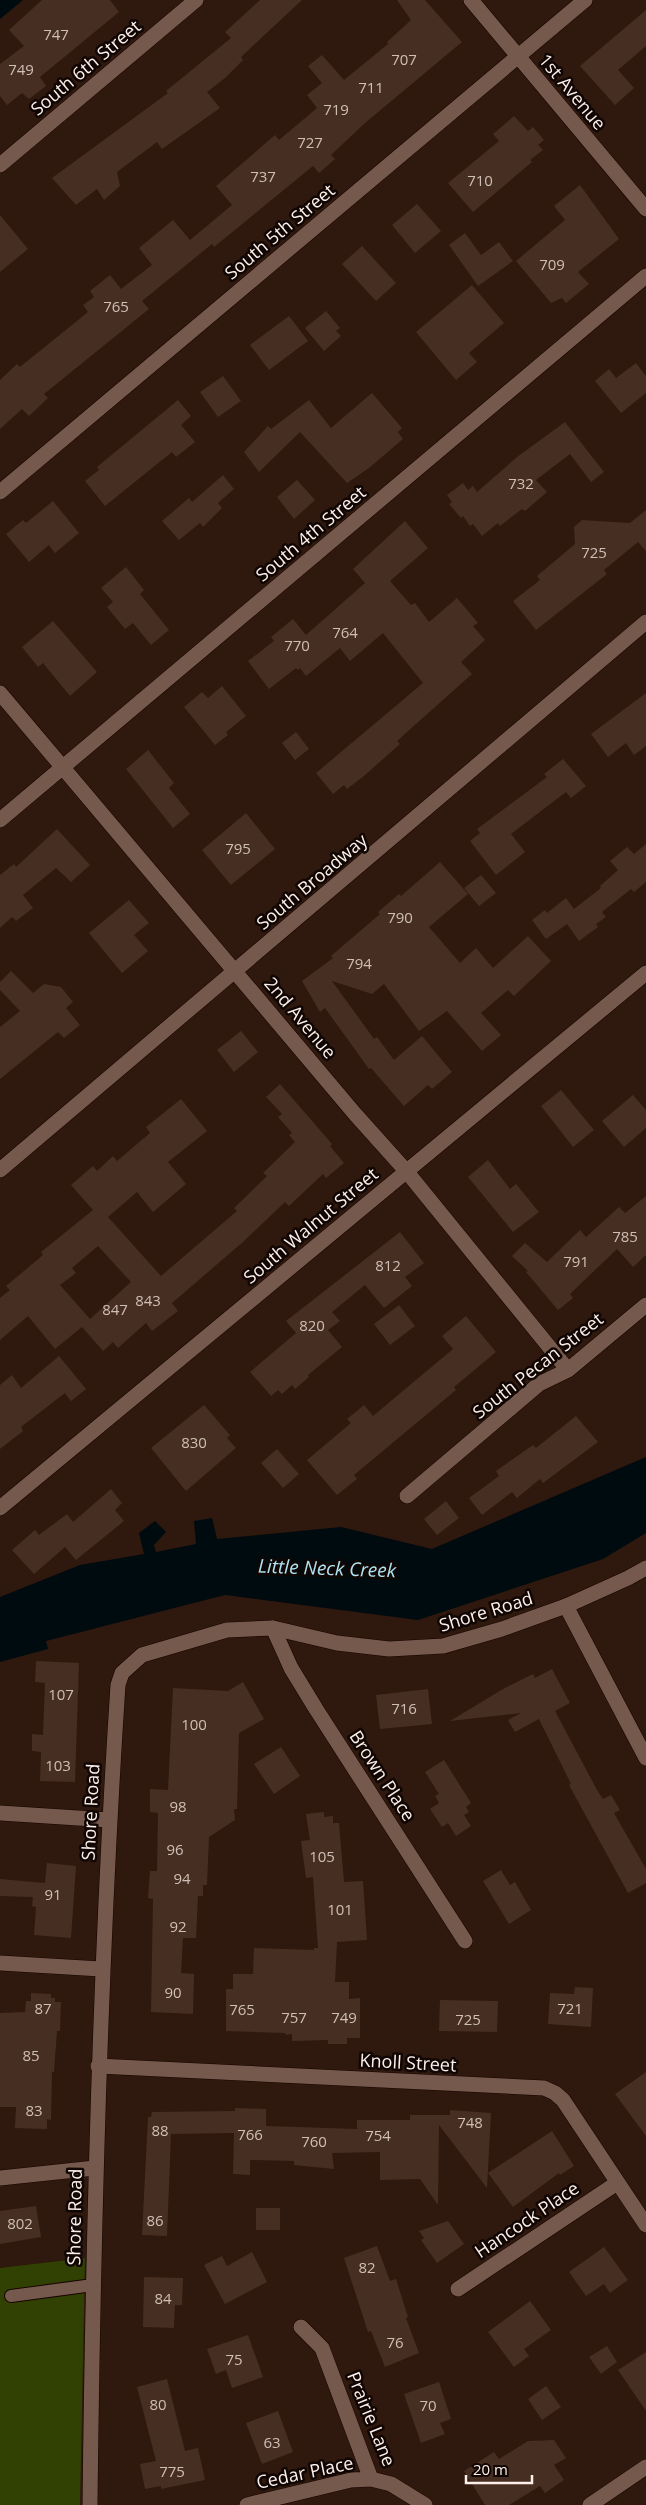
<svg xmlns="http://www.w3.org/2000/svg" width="646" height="2505" viewBox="0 0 646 2505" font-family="'Open Sans',sans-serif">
<rect width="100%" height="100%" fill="#2f180d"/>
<path fill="#314103" d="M85,2258L80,2505H0V2268Z"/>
<path fill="#000b0f" d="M0,0H23L0,19Z
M646,1457V1533L603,1559L418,1620L225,1595L46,1641L48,1649L0,1662V1597L80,1565L144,1554L139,1533L155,1521L166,1532L154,1545L156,1552L196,1544L194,1521L212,1518L217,1539L341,1527L432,1549Z"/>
<path fill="#472e22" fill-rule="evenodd" d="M42,0H110L119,12L40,77L46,86L29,99L22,93L7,105L0,96V64L24,46L9,30Z
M260,0H302L241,57L243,60L225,78L207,92L220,108L162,149L157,142L117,172L120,186L104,200L97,189L76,205L52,178L168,93L166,91L231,38L225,32Z
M397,0H425L462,42L365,123L331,155L335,159L319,173L313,166L214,247L212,244L142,301L149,309L44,394L48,398L29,416L22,409L0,429V380L17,364L20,367L88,312L83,305L94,297L90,291L110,275L121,289L152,265L139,248L173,220L190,240L232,205L216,186L275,135L279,140L317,108L307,95L322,83L308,66L322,55L344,80L388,44L387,42L411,20Z
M646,10V46L618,70L634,88L615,105L580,66Z
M514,116L528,131L533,127L544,140L538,145L543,150L530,160L532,162L473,212L448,183L499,141L493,134Z
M580,185L619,239L578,272L589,284L566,303L562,298L551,303L516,261L565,220L554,206Z
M417,204L441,231L415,253L392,225Z
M0,215L28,249L0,272Z
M465,233L481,255L499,242L513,261L478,286L449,245Z
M362,246L396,283L376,301L342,264Z
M472,285L504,323L469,353L477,362L456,380L416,332Z
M326,311L340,328L336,331L341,336L324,351L305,328Z
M289,316L308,341L269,370L250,345Z
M636,363L646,376V393L621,413L595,381L609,369L616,378Z
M223,376L241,401L218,417L200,392Z
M372,393L402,428L398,432L403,439L369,468L347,483L300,432L259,472L244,452L268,426L271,429L309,400L331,428Z
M178,400L191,416L181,425L195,442L176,457L172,452L105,506L85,481L99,470L97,467Z
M565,422L604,472L591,482L570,454L536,480L547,492L525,511L522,509L500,526L498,523L482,536L473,524L470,526L463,516L461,518L449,504L452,502L447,495L463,483L468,490L473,486L477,492L517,457Z
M223,475L234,489L218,503L222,508L203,527L200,523L179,540L162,521L189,498L192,502Z
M297,480L315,500L294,519L277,497Z
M53,501L79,533L55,553L49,545L29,562L6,534L23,520L26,523Z
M646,510V551L638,542L604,570L607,574L536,630L513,601L540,580L537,576L575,544L574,527L582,520L630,523Z
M405,521L428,548L390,581L411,605L415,603L429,622L457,598L478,623L473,626L485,640L461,662L472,674L397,741L400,744L364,776L347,789L344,785L333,794L316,773L423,683L383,633L350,661L340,648L306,676L300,668L298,670L296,668L269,689L248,661L274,641L271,637L293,619L306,635L365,583L353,569Z
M126,567L144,590L140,594L169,630L151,645L133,623L125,629L107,607L113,602L101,588Z
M53,621L97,672L70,696L43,663L38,667L22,647Z
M222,686L246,716L226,732L228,735L215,745L184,707L202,692L208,698Z
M646,693V746L634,755L626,743L608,757L591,734Z
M296,732L309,749L295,760L282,743Z
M148,750L174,783L169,788L190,814L173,828L126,769Z
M563,759L586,786L571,798L566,792L511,834L525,852L496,875L470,841L480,833L477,829L547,777L544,774Z
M246,813L275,849L231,885L202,850Z
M57,829L90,865L71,882L56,868L23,895L33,908L16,921L12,917L0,928V875L14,864L16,867Z
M646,844V882L634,892L631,889L602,912L606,917L596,924L598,927L579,941L567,924L546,939L532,920L545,910L547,913L566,898L574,909L601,888L600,886L618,870L610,861L627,847L634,854Z
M440,862L468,894L429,927L460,963L476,948L493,968L528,936L551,961L514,996L508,990L481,1013L501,1035L482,1051L447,1011L419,1031L384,984L372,994L332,981L374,1039L377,1037L394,1060L422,1036L452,1072L432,1089L428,1085L404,1106L371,1068L369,1069L325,1008L320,1012L302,981L333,958L331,956L380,914L378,912L399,894L401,896Z
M481,875L496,893L479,906L464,888Z
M129,900L149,923L134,935L148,951L122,973L89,933Z
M11,971L33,993L44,984L61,987L73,1002L66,1008L80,1025L64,1038L58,1032L0,1079V1027L20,1011L0,990V982Z
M241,1031L258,1052L234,1072L217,1050Z
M280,1084L332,1144L330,1146L344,1163L326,1178L323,1174L289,1206L285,1202L243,1242L172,1303L178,1311L152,1331L146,1323L118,1348L113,1342L103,1351L82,1327L55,1349L28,1316L0,1340V1298L10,1290L6,1286L43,1255L41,1252L93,1210L71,1185L93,1166L97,1171L113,1156L117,1161L150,1133L146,1127L181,1099L207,1131L168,1162L186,1184L153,1212L137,1192L108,1217L161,1276L237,1211L234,1208L267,1176L263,1173L295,1142L289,1135L292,1133L278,1117L282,1114L266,1097ZM98,1246L131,1282L90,1319L60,1285L76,1273L72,1268Z
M561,1090L594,1130L573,1147L541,1106Z
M633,1095L646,1110V1128L624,1147L602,1121Z
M488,1160L510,1189L516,1184L539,1212L513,1232L468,1177Z
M646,1196V1255L633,1267L617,1249L570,1294L573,1298L558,1310L526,1272L528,1271L512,1256L525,1243L547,1262L580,1230L586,1237L619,1207L625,1213Z
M400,1232L424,1263L405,1277L412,1286L384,1308L365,1285L332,1312L340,1321L328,1330L342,1347L308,1375L309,1377L295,1389L292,1385L282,1394L278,1390L271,1396L250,1372L296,1333L286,1321Z
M399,1305L415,1326L390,1345L374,1324Z
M466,1316L496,1352L454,1387L456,1390L354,1475L357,1479L337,1495L307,1460L351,1423L347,1419L364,1405L373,1416L453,1349L442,1336Z
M59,1356L86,1389L71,1401L65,1393L21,1427L23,1431L0,1449V1385L12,1375L21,1388Z
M204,1405L230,1435L227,1438L236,1448L186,1491L151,1448Z
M576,1416L598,1442L543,1483L540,1479L517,1498L512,1492L482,1515L469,1498L499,1476L496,1471L533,1445L536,1448Z
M277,1449L299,1474L283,1488L261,1463Z
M111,1489L122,1503L115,1510L124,1521L76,1560L65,1547L34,1574L12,1550L35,1530L39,1535L67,1514L73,1522Z
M446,1501L459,1518L437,1535L424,1519Z
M36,1661L79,1663L75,1782L40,1781L41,1752L32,1751V1734L43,1735L45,1683L35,1682Z
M552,1669L570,1703L555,1711L597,1790L603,1799L611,1795L620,1810L614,1813L646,1869V1883L628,1893L569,1785L571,1784L539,1719L515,1732L508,1720L521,1713L450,1721L503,1689L533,1674L535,1678Z
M243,1682L264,1719L239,1733L237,1809H234L235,1820L209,1837L207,1885H203V1896H198L196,1938H183L181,1973L194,1974L193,2014L151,2012L153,1899L148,1898L150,1871H157L158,1813L150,1812V1789L168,1790L173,1688L228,1691Z
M428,1689L432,1724L380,1729L376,1695Z
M281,1747L300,1776L274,1794L254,1764Z
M444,1760L471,1803L466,1807L469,1812L464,1815L471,1826L456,1836L448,1823L442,1827L430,1809L439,1803L435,1796L439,1794L425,1772Z
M324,1812V1817L333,1816V1823H339L344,1882L363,1881L367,1940L337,1942L335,1982H349V1999L360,1998V2038H347V2044H328V2040L292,2041V2034L286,2035L285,2033L226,2031V1989H233V1974H253L254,1948L314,1950V1948H318L313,1877L306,1878L301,1841L310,1840L306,1814Z
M47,1863L76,1866L71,1938L34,1935L36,1907L32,1906L33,1897L0,1896V1879L45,1883Z
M501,1870L510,1885L515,1882L531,1910L509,1924L483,1881Z
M575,1987L593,1988L591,2027L548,2024L550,1993L574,1994Z
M31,1993L51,1994V1998H55V2002H61L60,2031H57L54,2072H52L51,2120L47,2119V2129L15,2128L16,2107H0V2013L25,2012L26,2001H31Z
M440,2000L498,2001L497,2032L439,2031Z
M646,2072V2136L615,2094Z
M235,2108L266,2109V2126L357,2129V2120H410V2115H450V2110L491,2113L487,2188L439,2125L438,2205L420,2179L380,2180V2152L332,2153L334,2169L294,2165V2161L250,2160V2175L233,2174L234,2133L171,2134L167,2236L142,2235L148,2117H151L152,2112L235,2111Z
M552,2131L574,2166L560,2175L559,2173L513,2207L488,2173Z
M36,2206L41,2237L0,2244V2211Z
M256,2208H280V2230H256Z
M448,2221L464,2244L437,2263L421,2240L424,2238L419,2231Z
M377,2246L390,2281L396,2279L408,2317L406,2318L419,2353L385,2367L371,2331L368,2332L344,2258Z
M604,2247L628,2280L610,2293L604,2284L586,2296L569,2272Z
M252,2252L267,2282L225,2304L204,2265L222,2256L227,2266Z
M144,2277L183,2278L182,2305H175L174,2328L143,2327Z
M530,2301L551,2330L524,2349L529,2356L514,2367L488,2332Z
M248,2335L263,2377L232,2388L226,2370L216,2374L207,2349Z
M607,2346L617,2362L601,2374L589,2357Z
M646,2352V2411L618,2370Z
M167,2379L185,2451L198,2448L205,2480L161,2489V2486L145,2489L140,2464L156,2461L137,2387Z
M439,2382L451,2419L440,2423L445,2434L421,2443L404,2394Z
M546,2386L561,2407L542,2420L528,2399Z
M278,2411L293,2452L262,2464L246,2423Z
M554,2440L566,2458L554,2465L564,2480L545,2493L540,2486L509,2505H485L464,2471L494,2452L499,2459L528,2441Z"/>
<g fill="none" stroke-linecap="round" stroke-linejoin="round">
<g stroke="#160300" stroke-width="14">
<path id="lane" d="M11,2296L93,2285"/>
</g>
<g stroke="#160300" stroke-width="16">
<path id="street" d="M471,0L646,209
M0,165L196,0
M0,492L585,0
M0,693L355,1114L407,1172L568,1370
M0,820L646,276
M407,1496L539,1384L568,1370L646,1305
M0,1508L646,973
M566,1606L646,1758
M273,1628L291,1668L316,1709L465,1941
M0,1813L109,1820
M0,1963L101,1969
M98,2066L544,2088L555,2093L563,2100L646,2225
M0,2178L95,2168
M458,2289L617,2183
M301,2327L322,2348L371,2479L391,2484L425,2505
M247,2505L351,2480L371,2479
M590,2505L646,2467"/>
</g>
<g stroke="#160300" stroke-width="16">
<path id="secondary" d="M0,1170L646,622
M90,2505C93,2231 100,1958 118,1685L122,1673L142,1655L227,1630L273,1628L337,1643L389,1649L443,1646L502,1629L566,1606L628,1578L646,1568"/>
</g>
<use href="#lane" stroke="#75594c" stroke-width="12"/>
<use href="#street" stroke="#75594c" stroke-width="15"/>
<use href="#secondary" stroke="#75594c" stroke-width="15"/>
</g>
<g text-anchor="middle" stroke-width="5" stroke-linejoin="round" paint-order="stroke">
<g font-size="15" fill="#d0bfb7">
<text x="56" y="40">747</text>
<text x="404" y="65">707</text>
<text x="21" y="75">749</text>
<text x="371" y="93">711</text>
<text x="336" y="115">719</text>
<text x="310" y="148">727</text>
<text x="263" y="182">737</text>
<text x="480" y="186">710</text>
<text x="552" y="270">709</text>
<text x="116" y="312">765</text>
<text x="521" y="489">732</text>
<text x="594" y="558">725</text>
<text x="345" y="638">764</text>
<text x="297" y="651">770</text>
<text x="238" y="854">795</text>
<text x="400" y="923">790</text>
<text x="359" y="969">794</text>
<text x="625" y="1242">785</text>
<text x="576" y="1267">791</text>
<text x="388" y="1271">812</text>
<text x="148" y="1306">843</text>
<text x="115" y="1315">847</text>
<text x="312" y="1331">820</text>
<text x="194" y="1448">830</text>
<text x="61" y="1700">107</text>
<text x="404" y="1714">716</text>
<text x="194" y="1730">100</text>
<text x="58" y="1771">103</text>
<text x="178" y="1812">98</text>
<text x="175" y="1855">96</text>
<text x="322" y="1862">105</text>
<text x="182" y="1884">94</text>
<text x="53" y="1900">91</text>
<text x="340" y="1915">101</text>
<text x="178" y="1932">92</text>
<text x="173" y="1998">90</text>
<text x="43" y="2014">87</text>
<text x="570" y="2014">721</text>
<text x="242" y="2015">765</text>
<text x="294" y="2023">757</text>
<text x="344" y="2023">749</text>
<text x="468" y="2025">725</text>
<text x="31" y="2061">85</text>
<text x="34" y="2116">83</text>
<text x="470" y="2128">748</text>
<text x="160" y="2136">88</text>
<text x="250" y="2140">766</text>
<text x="378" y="2141">754</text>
<text x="314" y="2147">760</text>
<text x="155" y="2226">86</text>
<text x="20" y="2229">802</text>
<text x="367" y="2273">82</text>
<text x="163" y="2304">84</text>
<text x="395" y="2348">76</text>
<text x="234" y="2365">75</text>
<text x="158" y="2410">80</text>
<text x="428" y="2411">70</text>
<text x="272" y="2448">63</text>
<text x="172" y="2477">775</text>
</g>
<g font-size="18" fill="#fdefe9" stroke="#100603">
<text transform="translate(86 68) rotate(-40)" y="6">South 6th Street</text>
<text transform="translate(572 92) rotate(50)" y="6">1st Avenue</text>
<text transform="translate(280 232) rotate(-40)" y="6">South 5th Street</text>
<text transform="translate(311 534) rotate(-40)" y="6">South 4th Street</text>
<text transform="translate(312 882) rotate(-40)" y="6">South Broadway</text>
<text transform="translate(300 1018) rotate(50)" y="6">2nd Avenue</text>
<text transform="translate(311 1226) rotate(-40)" y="6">South Walnut Street</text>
<text transform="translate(538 1366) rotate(-38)" y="6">South Pecan Street</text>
<text transform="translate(486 1612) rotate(-17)" y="6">Shore Road</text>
<text transform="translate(382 1776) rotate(57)" y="6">Brown Place</text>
<text transform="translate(91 1812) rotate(-87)" y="6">Shore Road</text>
<text transform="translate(408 2063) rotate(3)" y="6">Knoll Street</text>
<text transform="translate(75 2217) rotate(-89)" y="6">Shore Road</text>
<text transform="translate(527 2220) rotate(-34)" y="6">Hancock Place</text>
<text transform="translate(371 2419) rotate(68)" y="6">Prairie Lane</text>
<text transform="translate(305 2473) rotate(-12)" y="6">Cedar Place</text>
</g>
<g font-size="19" font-style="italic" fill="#aee4f3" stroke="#100603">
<text transform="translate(327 1568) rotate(2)" y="7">Little Neck Creek</text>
</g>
</g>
<path d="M466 2475v8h66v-8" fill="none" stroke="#fdefe9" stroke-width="2.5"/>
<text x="473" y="2475" font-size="15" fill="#fdefe9" stroke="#100603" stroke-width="4" paint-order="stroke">20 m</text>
</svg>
